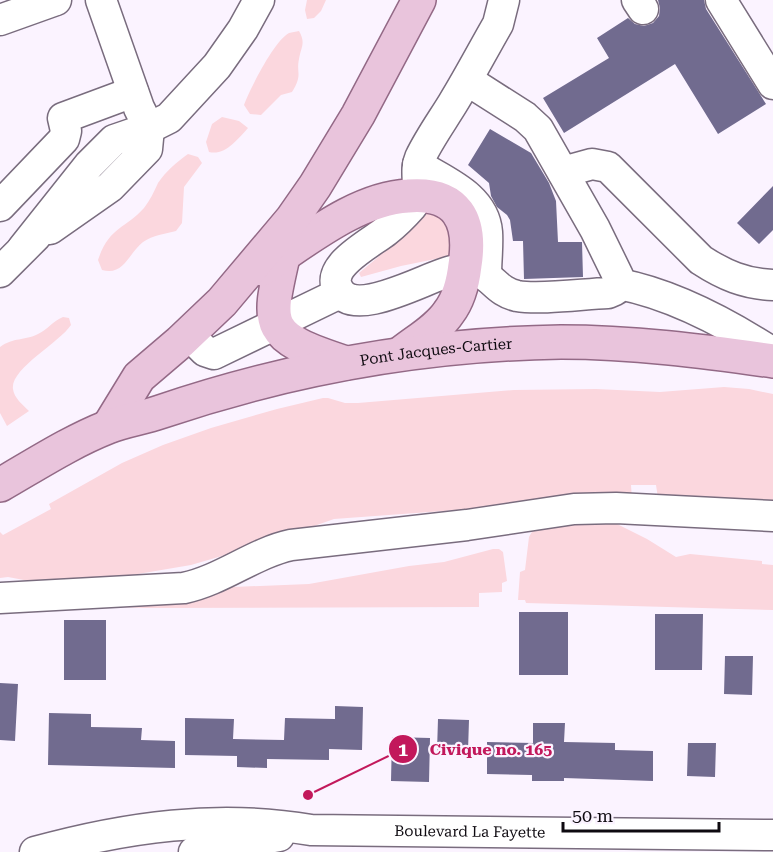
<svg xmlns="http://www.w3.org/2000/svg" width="773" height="852" viewBox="0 0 773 852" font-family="'Roboto Serif',serif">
<rect width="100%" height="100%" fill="#fbf3ff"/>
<path fill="#fbd7de" d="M307,0H326L321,11L314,18L307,19L305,10Z
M299,31C306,43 301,47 299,59C296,74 303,74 292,92L281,95L261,115L250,114L244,105C250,89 274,41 289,33C292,32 296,32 299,31Z
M222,117L239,121L248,128C238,139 225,156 209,152L206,142L212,124Z
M188,154L198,157L202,163L184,187L182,223L176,231C165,234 153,235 143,242C128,254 124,276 102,270L98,260C109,227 125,229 144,208C150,200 154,192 158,183C166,171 177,162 188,154Z
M422,210L448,217L455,255L401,266L361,277L359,273L377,258Z
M63,317L69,318L71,325C59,343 10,369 13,389C14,398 23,405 29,411L7,426L0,413V347C14,337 24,341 38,334C47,330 53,321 63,317Z
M724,387L749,389L773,394V503L658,498L656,485H631L632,500L566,502L334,519L266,543L191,565L61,587L8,577L0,578V532L3,535L51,509L49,504L122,463L163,445L211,428L277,409L323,398H328L345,403H358L514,390L596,389L660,392Z
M601,516L647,539L676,557L690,554L762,561V564L773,565V610L526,603L525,600H518L520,572L525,570L529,537L534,528Z
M493,549H499L503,552L507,581L502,583V592L479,593V607L144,608L29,604L183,595L233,587L309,584L409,566L444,562Z"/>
<path fill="#716b8f" d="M658,0H704L706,9L766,104L718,134L675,64L564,133L543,98L609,58L597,38L628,18L635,24L644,26L653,23L659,16L660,8Z
M490,129L531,153L549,183L556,201L558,242H582L583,277L524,279L523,241H513L510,220L507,215L497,207L491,196L489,183L468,165Z
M773,186V230L759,244L737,223Z
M519,612H568V675H519Z
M655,614H703L702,670H655Z
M64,620H106V680H64Z
M725,656H753L752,695L724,694Z
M0,683L18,684L15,741L0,740Z
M335,706L363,707L362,750L329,749V760L267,759V768L237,767V756L185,755V718L234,719L233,739L284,740L285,718L335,719Z
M49,713L91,714V727L142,728L141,740L175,741V768L48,765Z
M438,719L469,720L468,751H437Z
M533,723H565L564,742L615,743V750L653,751V781L564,778V781H532V775L487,774V742L533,743Z
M392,737L430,738L429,782L391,781Z
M688,743H716L715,777L687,776Z"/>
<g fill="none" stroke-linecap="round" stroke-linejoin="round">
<g stroke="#796c7e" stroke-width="33">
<g id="minor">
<path d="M637,0L643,9"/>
<path d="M721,0L773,84"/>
<path d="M0,20L56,0"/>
<path d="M467,80L525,117L538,129L595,229L618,276L619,284L615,290L608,293C583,294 540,300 517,296C489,290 493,264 452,271C430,275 354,321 338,289C325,266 371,243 386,231C395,224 404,215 412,206C424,191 413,174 420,158C429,139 442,121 453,103C469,77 483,50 498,24L504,0"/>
<path d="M418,165C445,182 484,196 487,232C488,246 486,261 486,275"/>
<path d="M563,172L592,164L608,167L701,260C724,275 745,284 773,285"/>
<path d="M0,206L64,139L66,131L63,118L133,92"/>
<path d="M50,229L110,187L147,149L149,128L139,108L101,0"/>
<path d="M23,248L89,165L114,140L149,128L169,118L217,66L243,29L259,0"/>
<path d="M0,272L36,236"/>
<path d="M619,284C672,294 728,324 773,353"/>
<path d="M188,334L205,351L214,354L340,293"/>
<path d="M0,598L184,588C222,580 254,553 291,545L467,525L574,509L616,508L773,516"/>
<path id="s1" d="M35,852C126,827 218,814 311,830L773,835"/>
<path d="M194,852L279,836"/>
</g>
</g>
<g stroke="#936986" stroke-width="36">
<g id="major">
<path d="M286,244C267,327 260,335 346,363"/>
<path d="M262,269C305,242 355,199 408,196C458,192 472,221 465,265C463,282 459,299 449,312C438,329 416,341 400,354"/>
<path d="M109,426L139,377L180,342L222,302L292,219L315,186L358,115L419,0"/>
<path id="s2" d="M0,485C35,465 70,442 108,427C125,420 143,418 160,412C290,368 424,344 561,342C632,342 703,351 773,361"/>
</g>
</g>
<use href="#minor" stroke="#fff" stroke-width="30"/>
<use href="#major" stroke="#e9c4dc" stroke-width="33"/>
</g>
<g text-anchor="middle" stroke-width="4.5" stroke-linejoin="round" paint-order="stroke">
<g font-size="15" fill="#0e0a10" stroke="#fbf3ff">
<text dy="5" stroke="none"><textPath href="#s2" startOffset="460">Pont Jacques-Cartier</textPath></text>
<text dy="5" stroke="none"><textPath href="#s1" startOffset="438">Boulevard La Fayette</textPath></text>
</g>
</g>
<path fill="none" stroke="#c2185b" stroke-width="2" d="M308 795L403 749"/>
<g fill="#c2185b" stroke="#fbf3ff" stroke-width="2">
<circle cx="308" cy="795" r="6"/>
<circle cx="403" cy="749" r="15"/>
</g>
<g font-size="18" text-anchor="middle" font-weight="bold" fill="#fff">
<text x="403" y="756">1</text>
</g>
<g font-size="16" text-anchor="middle" font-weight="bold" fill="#c2185b" stroke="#fbf3ff" stroke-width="4.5" stroke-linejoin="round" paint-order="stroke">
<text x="491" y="755">Civique no. 165</text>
</g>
<path d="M563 822v9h156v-9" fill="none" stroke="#0e0a10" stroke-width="3"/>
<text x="572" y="822" font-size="18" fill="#0e0a10" stroke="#fbf3ff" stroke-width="4.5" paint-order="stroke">50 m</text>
</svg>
